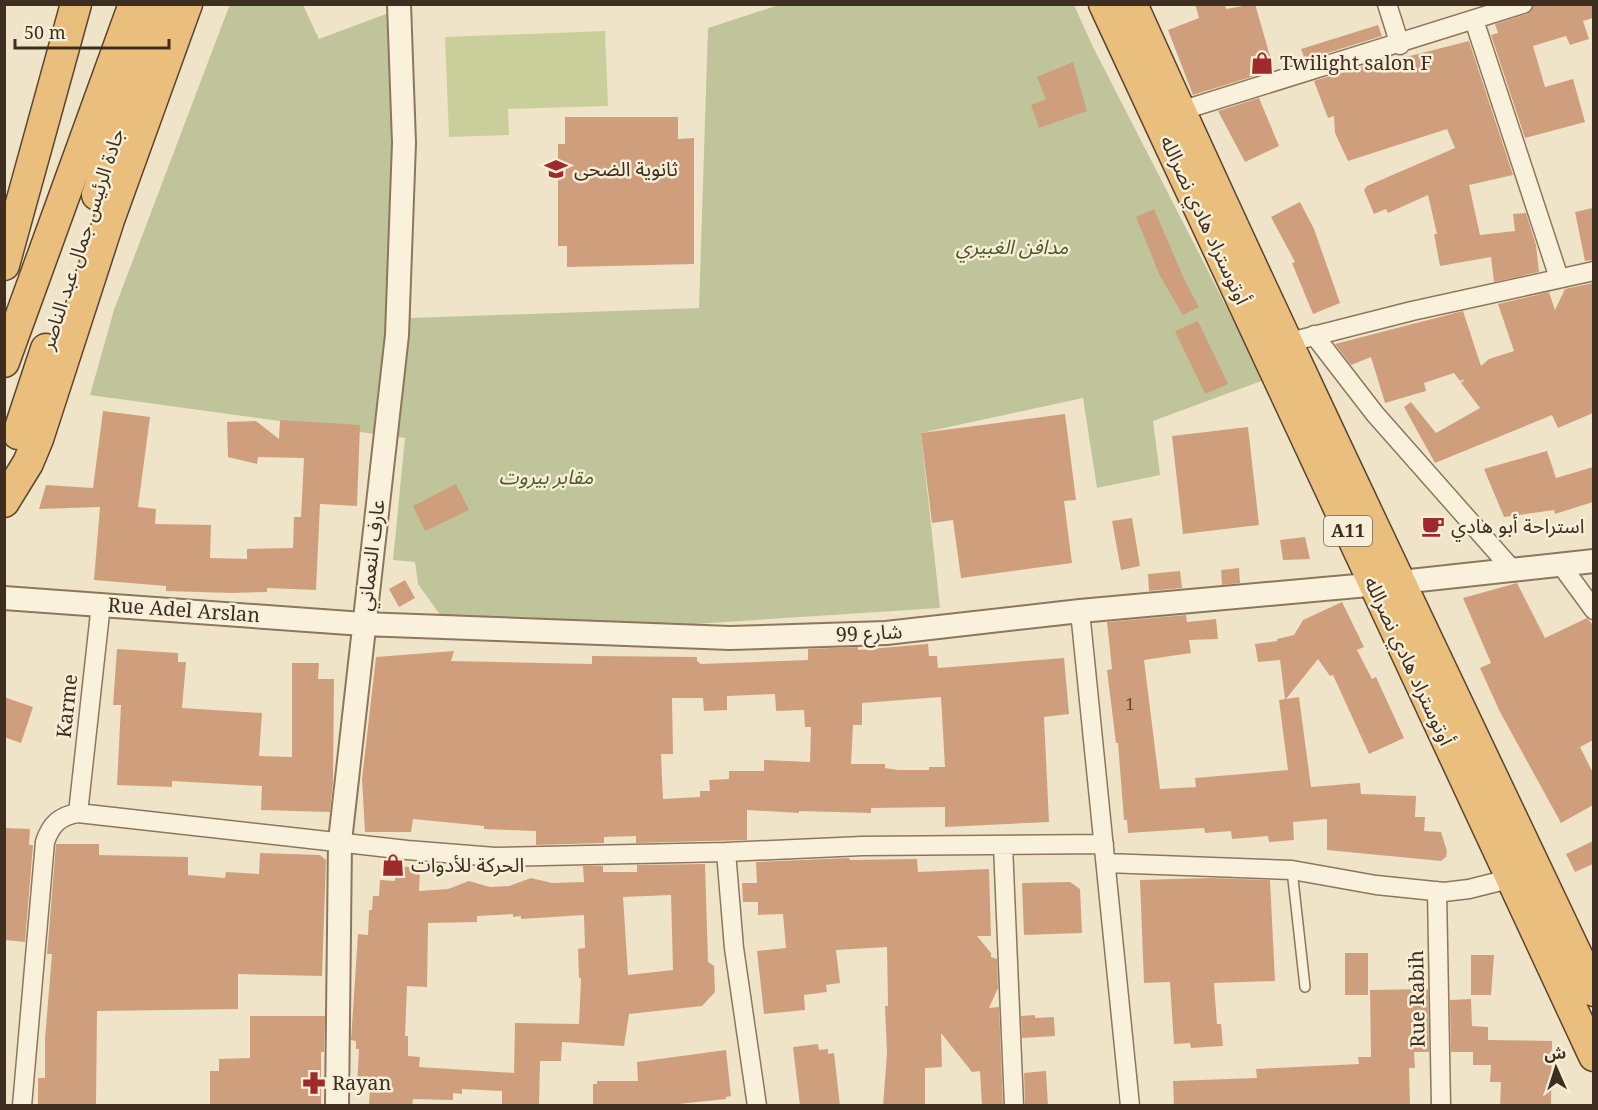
<svg xmlns="http://www.w3.org/2000/svg" width="1598" height="1110" viewBox="0 0 1598 1110" font-family="'Noto Serif','Noto Sans Arabic',serif">
<rect width="100%" height="100%" fill="#f0e4c8"/>
<path fill="#c9cf9b" d="M605,31L608,106L508,109L509,135L449,137L445,37Z"/>
<path fill="#bfc49a" d="M230,4L303,5L319,39L410,5L411,318L699,308L708,28L779,5H1074L1093,47L1264,380L1153,421L1160,475L1097,488L1083,398L921,433L940,608L695,624L443,619L418,584L415,562L393,560L405,438L90,395L114,310Z"/>
<path fill="#cf9f7d" fill-rule="evenodd" d="M1195,4H1225L1226,9L1255,4L1274,70L1193,95L1168,30L1199,18Z
M1593,4V18L1583,21L1589,39L1570,45L1566,36L1533,46L1545,87L1573,79L1585,122L1525,138L1491,35L1498,33L1495,24L1527,14L1534,5Z
M1378,25L1382,36L1305,60L1301,49Z
M1469,41L1513,175L1469,185L1480,235L1515,231L1513,214L1526,213L1536,245L1539,272L1494,282L1491,257L1440,266L1434,234H1437L1428,195L1388,213L1386,209L1374,214L1364,190L1367,186L1455,148L1447,129L1348,161L1335,133L1334,116L1328,118L1314,81L1389,58L1390,61Z
M1073,62L1087,111L1039,128L1031,105L1046,99L1037,77Z
M1259,98L1279,146L1245,162L1218,111Z
M565,117H678V139L694,138V264L567,267V246H558V144H565Z
M1300,202L1314,229L1340,303L1313,314L1292,263L1295,262L1271,217Z
M1593,208V260L1585,261L1575,212Z
M1154,209L1185,281L1199,307L1183,315L1160,276L1136,217Z
M1593,283V413L1558,428L1552,415L1435,463L1404,407L1411,402L1436,433L1480,408L1461,383L1465,379L1460,381L1454,373L1424,383L1426,391L1385,403L1371,357L1351,365L1335,344L1463,311L1481,366L1489,359L1514,351L1498,304L1549,292L1555,310L1565,289Z
M1198,321L1228,384L1205,394L1175,331Z
M103,411L150,417L138,507L156,509L155,524L211,525L210,558L247,559V549L293,548L294,517H301L304,458L258,457L257,464L228,457L227,422L256,421L279,439L280,420L360,425L357,506L320,504L316,590L267,588V592L232,593L166,591V586L94,580L100,507L39,509L46,485L93,488Z
M1065,414L1076,500L1064,501L1072,563L961,578L953,520L932,523L921,433Z
M1248,427L1259,525L1183,534L1172,436Z
M1547,451L1556,478L1593,467V502L1555,514L1554,510L1504,517L1484,469Z
M456,484L469,510L425,531L413,506Z
M1132,518L1140,566L1121,570L1112,521Z
M1305,537L1310,559L1283,560L1280,540Z
M1239,568L1240,583L1222,585L1221,570Z
M1180,571L1182,588L1149,591L1148,574Z
M405,580L415,598L399,607L389,589Z
M1517,583L1545,638L1587,618L1593,625V740L1580,747L1593,773V805L1561,823L1500,712L1480,668L1491,663L1463,598Z
M1342,602L1364,647L1357,650L1372,679L1376,677L1404,738L1369,754L1333,675L1330,676L1318,659L1286,699L1299,697L1311,787L1360,783L1361,794L1416,796L1415,817H1425L1424,831L1441,832L1447,851L1446,857L1441,861L1327,850V819L1293,822L1294,840L1269,842L1268,836L1232,839L1231,831L1205,833L1204,828L1128,833L1127,820H1124L1118,743H1116L1107,670L1112,669L1107,622L1186,615L1187,622L1216,619L1218,639L1189,640L1191,653L1144,660L1160,789L1196,787L1195,778L1288,770L1279,700L1285,699L1280,660L1258,662L1255,644L1277,641V639L1294,635L1303,620Z
M928,644L929,656H937L938,668L1064,658L1069,714L1044,717L1049,822L945,827V807L871,808V813L799,811V813L747,810V840L636,843V836L604,837V843L536,845V831L484,829V826L413,819L411,832H365L362,779L376,657L454,651L451,661L592,664V656L697,657V661L701,664L808,660V649L858,647V650ZM775,694L776,711L804,710L805,727H811L810,762L764,760V771H729V779L709,780L710,791H700V797L663,799L661,754H673L672,698H703L704,711L727,710V696ZM941,697L945,767H929V770H898L885,768V764H851L853,725H862V703Z
M117,649L178,653V662H186L182,708L262,713L259,756L292,757V663H319L318,679H334L333,782L330,812L261,810L262,786L172,781V787L117,785L121,705H113Z
M4,697L33,707L21,743L4,737Z
M4,828L30,829L29,845H33L25,942L4,940Z
M1593,841V864L1575,872L1566,854Z
M56,844H99V855L188,857V875L225,878L226,872L259,874L260,853L320,855L326,860L322,976L238,974V1009L97,1011L96,1106H38V1078H45V1039L52,954H47L48,943Z
M849,858L850,860L917,859L918,872L989,869L991,936H977L991,953V957L997,959L998,988L989,1008L999,1007L1003,1106H982L980,1071L972,1072L941,1033L942,1067L925,1068V1106H883L887,1053L885,1006H888L887,947L836,950L840,983L826,985L827,992L804,995L805,1010L764,1014L757,951L786,948L783,914L758,915V902H743L742,883H757L756,862Z
M705,864L708,962L714,966L715,992L702,1006L629,1014L624,1046L562,1042L561,1061H540L539,1106H502V1091L462,1089V1094L453,1093V1100L413,1099L412,1106H369L370,1088L357,1087L359,1049H356V1041L351,1040L358,934L368,935L369,910H372L373,896H379L380,880L395,881L396,866L420,868L419,891L448,889L469,881L490,887L509,886L531,878L552,883L584,882L583,866H603V872H637V865ZM671,895L673,970L628,975L623,897ZM513,914V917L521,916V919L584,915L585,948L578,949L579,978H581L579,1024L515,1023L514,1073L419,1067L420,1057L408,1056V1036H405L407,986L427,987L428,923L477,922V916Z
M1211,878L1270,880L1275,981L1214,983L1217,1024H1221L1223,1046L1191,1048L1190,1043L1174,1044L1170,982L1144,983L1140,880Z
M1070,882L1080,889L1082,933L1024,935L1022,883Z
M1345,953H1368V995H1345Z
M1471,955H1494L1491,995H1471Z
M1428,989L1429,1052H1414L1415,1068H1409L1410,1106H1174L1173,1081L1257,1078L1256,1069L1359,1064L1358,1057H1371L1370,990Z
M1471,999L1472,1026L1488,1027V1040L1552,1041L1551,1106H1500L1501,1082H1490L1491,1065H1473V1052H1451L1450,1000Z
M1035,1015V1018L1054,1017L1055,1036L1022,1038L1021,1016Z
M250,1016H325L324,1052H321V1106H210V1071H219V1059L250,1058Z
M818,1044L819,1050L828,1049V1054L834,1053L840,1106H800L793,1047Z
M726,1050L731,1096L726,1097V1099L659,1106H593V1084H597V1081H638L637,1062Z
M1046,1071L1048,1106H1025L1024,1073Z"/>
<g fill="none" stroke-linecap="round" stroke-linejoin="round">
<g stroke="#8d765c" stroke-width="12">
<path id="service" d="M1292,870L1305,987"/>
</g>
<g stroke="#8d765c" stroke-width="21">
<path id="minor" d="M1387,4L1400,45
M1474,20L1559,278
M1180,111L1523,4
M1314,335L1375,414L1511,568
M1286,343L1412,311L1594,271
M1561,565L1594,610
M1080,611L1130,1106
M78,813L101,604
M1003,845L1014,1106
M726,852L734,948L757,1106
M1106,863L1292,870L1376,885L1444,892L1469,889L1509,879
M1437,891L1441,1106
M22,1106L45,842C51,824 60,816 78,813L407,850L495,857L726,852L862,846L1104,844"/>
</g>
<g stroke="#8d765c" stroke-width="26">
<path id="tertiary" d="M4,598L363,624L730,638L886,633L1080,611L1401,582L1594,561
M337,1106L340,841L397,335L404,143L399,4"/>
</g>
<g stroke="#5b4430" stroke-width="33">
<path id="trunk" d="M1104,4L1594,1056
M1132,4C1281,336 1439,663 1594,991
M97,195L160,4
M4,265L76,4
M4,362L134,4
M18,434L46,349
M4,502L28,463L38,439L109,220L187,4"/>
</g>
<use href="#service" stroke="#faf1dc" stroke-width="9"/>
<use href="#minor" stroke="#faf1dc" stroke-width="18"/>
<use href="#tertiary" stroke="#faf1dc" stroke-width="22"/>
<use href="#trunk" stroke="#eabe7c" stroke-width="30"/>
</g>
<defs>
<g id="shop-bare" transform="scale(1.8)"><path d="M-5-2.5h2.3a2.7 3.5 0 0 1 5.4 0H5L5.5 6h-11ZM-1.5-2.5h3a1.5 2.3 0 0 0-3 0Z" fill="#9e2a2b" stroke="#f7eed8" stroke-width="2.5" paint-order="stroke"/></g>
<g id="school-bare" transform="scale(1.8)"><path d="M0-5L7-2L0 1L-7-2ZM-4 1L0 2.5L4 1V4Q0 6-4 4Z" fill="#9e2a2b" stroke="#f7eed8" stroke-width="2.5" paint-order="stroke"/></g>
<g id="cafe-bare" transform="scale(1.8)"><path d="M-5.5-4.5H6V0H3Q3 3.5 0 3.5H-2.5Q-5.5 3.5-5.5 0ZM3-3.2v2h1.7v-2ZM-6 4.5H4V6H-6Z" fill="#9e2a2b" stroke="#f7eed8" stroke-width="2.5" paint-order="stroke"/></g>
<g id="pharmacy-bare" transform="scale(1.8)"><path d="M-2-6h4v4h4v4h-4v4h-4v-4h-4v-4h4Z" fill="#9e2a2b" stroke="#f7eed8" stroke-width="2.5" paint-order="stroke"/></g>
</defs>
<g fill-rule="evenodd">
<use href="#shop-bare" x="1262" y="63"/>
<use href="#school-bare" x="556" y="169"/>
<use href="#cafe-bare" x="1433" y="526"/>
<use href="#shop-bare" x="393" y="865"/>
<use href="#pharmacy-bare" x="314" y="1083"/>
</g>
<g text-anchor="middle" stroke-width="5" stroke-linejoin="round" paint-order="stroke">
<g font-size="16" fill="#624a37">
<text x="1130" y="710">1</text>
</g>
<rect fill="#f7eed8" stroke="#756857" stroke-width="1.5" x="1324" y="516" width="48" height="30" rx="4.5"/>
<g font-size="18" font-weight="bold" fill="#3d2e20">
<text x="1348" y="537">A11</text>
</g>
<g font-size="20" fill="#3d2e20" stroke="#f7eed8" text-anchor="start">
<text x="1280" y="70">Twilight salon F</text>
<text x="574" y="176">ثانوية الضحى</text>
<text x="1451" y="533">استراحة أبو هادي</text>
<text x="411" y="872">الحركة للأدوات</text>
<text x="332" y="1090">Rayan</text>
</g>
<g font-size="20" fill="#3d2e20" stroke="#f7eed8">
<text transform="translate(1205 220) rotate(65)" y="7">أوتوستراد هادي نصرالله</text>
<text transform="translate(82 239) rotate(-72)" y="7">جادة الرئيس جمال عبد الناصر</text>
<text transform="translate(371 555) rotate(-83)" y="7">عارف النعماني</text>
<text transform="translate(184 610) rotate(4)" y="7">Rue Adel Arslan</text>
<text transform="translate(869 633) rotate(-3)" y="7">شارع 99</text>
<text transform="translate(1409 661) rotate(65)" y="7">أوتوستراد هادي نصرالله</text>
<text transform="translate(67 706) rotate(-84)" y="7">Karme</text>
<text transform="translate(1417 999) rotate(-91)" y="7">Rue Rabih</text>
</g>
<g font-size="20" font-style="italic" fill="#4d5a26" stroke="#f7eed8">
<text x="1012" y="254">مدافن الغبيري</text>
<text x="546" y="484">مقابر بيروت</text>
</g>
</g>
<rect width="1598" height="1110" fill="none" stroke="#3d2e20" stroke-width="12"/>
<g transform="translate(1556 1068) rotate(357)" stroke="#f7eed8" stroke-width="4.5" paint-order="stroke">
<path d="M0-4.5L10 22L0 15L-10 22Z" fill="#3d2e20"/>
<text y="-9" font-size="16" font-weight="bold" text-anchor="middle" fill="#3d2e20">ش</text>
</g>
<path d="M15 39v9h154v-9" fill="none" stroke="#3d2e20" stroke-width="3"/>
<text x="24" y="39" font-size="18" fill="#3d2e20" stroke="#f7eed8" stroke-width="4.5" paint-order="stroke">50 m</text>
</svg>
